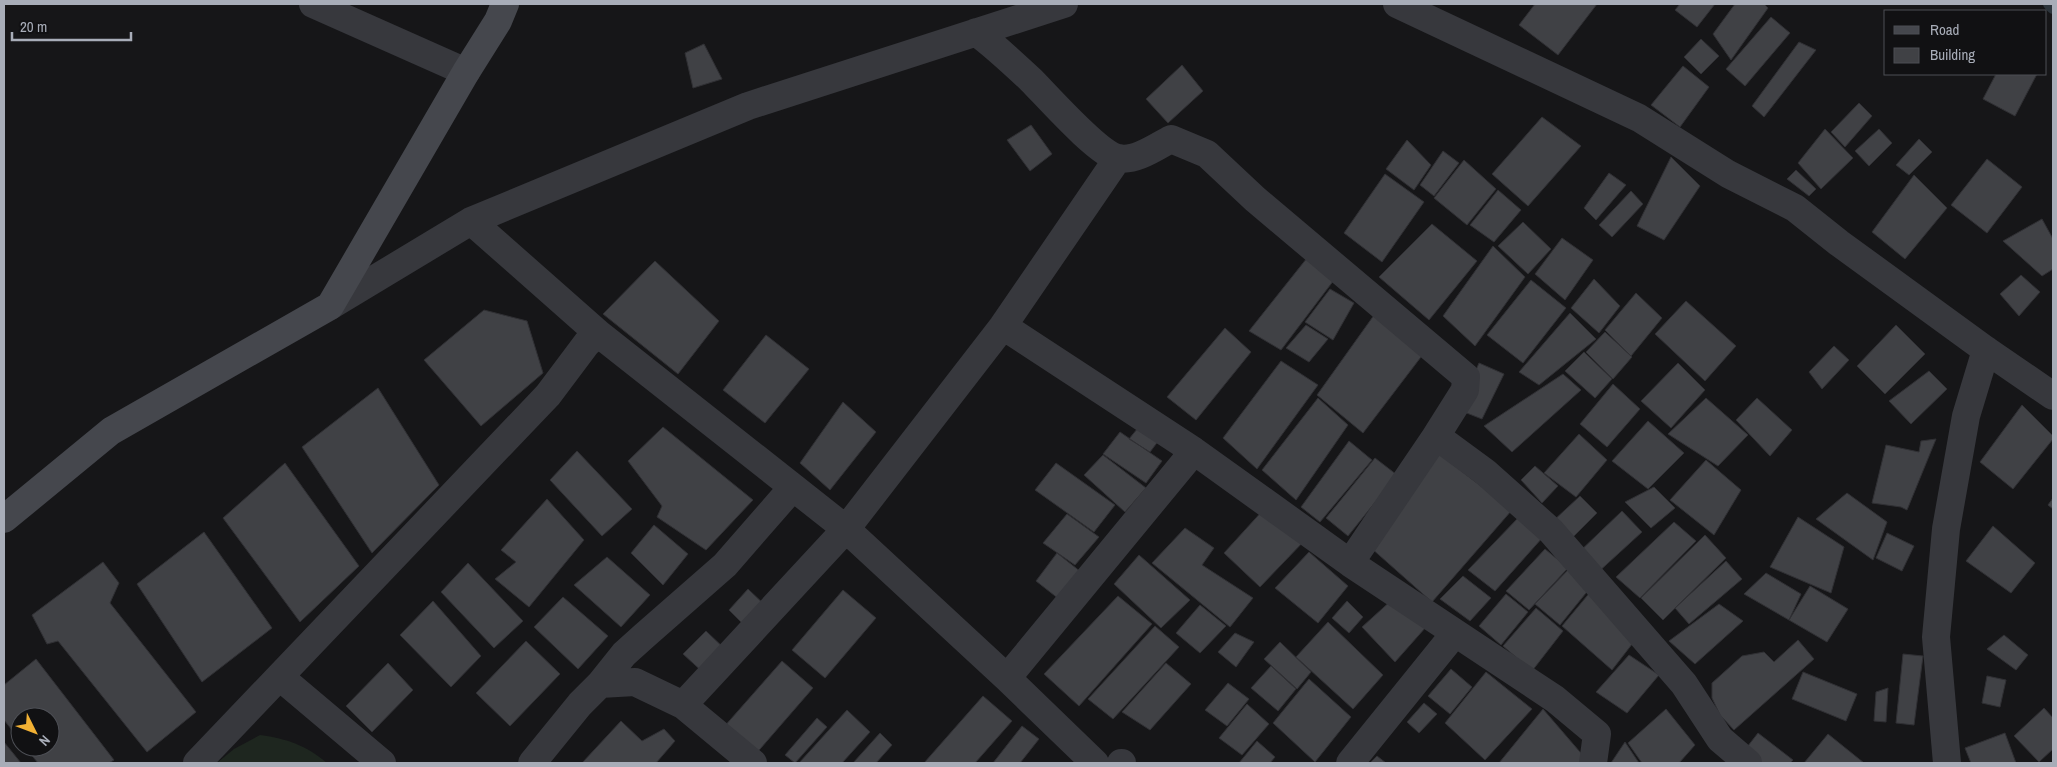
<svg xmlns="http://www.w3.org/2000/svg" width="2057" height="767" viewBox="0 0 2057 767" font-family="'Archivo Narrow',sans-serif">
<rect width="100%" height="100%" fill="#161618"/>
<path fill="#1e261f" d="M260,735C288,739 305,745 327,763H217L234,749Z"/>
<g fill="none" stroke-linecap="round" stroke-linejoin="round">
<path stroke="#2c353c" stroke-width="12" d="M2049,4L2053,8"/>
</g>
<path fill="#404145" stroke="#303034" d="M1535,4H1597L1558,55L1519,25Z
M1680,4H1715L1697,27L1675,10Z
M1735,4H1764L1768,8L1731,60L1713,34Z
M1771,17L1790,33L1745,86L1726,69Z
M1701,39L1719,56L1701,74L1684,57Z
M1799,42L1816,50L1764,117L1752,106Z
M704,44L722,79L693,88L685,53Z
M1182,65L1203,91L1168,123L1146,99Z
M1683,66L1709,87L1680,127L1651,105Z
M1996,74H2037L2015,116L1983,99Z
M1859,103L1872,116L1845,147L1831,132Z
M1542,117L1581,146L1528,206L1492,174Z
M1031,125L1052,154L1030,171L1007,140Z
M1825,129L1853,158L1821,189L1798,163Z
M1879,129L1892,143L1869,166L1855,151Z
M1919,139L1932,152L1909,175L1896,165Z
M1407,140L1431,165L1414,190L1386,169Z
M1443,151L1459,163L1434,196L1420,185Z
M1671,157L1700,186L1664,240L1637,226Z
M1987,159L2022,187L1987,233L1951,205Z
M1464,160L1496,189L1467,225L1434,198Z
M1796,170L1816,189L1809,196L1787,179Z
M1609,173L1626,185L1596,220L1584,208Z
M1385,174L1424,202L1382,262L1344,233Z
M1914,175L1947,208L1905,259L1872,232Z
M1498,190L1521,210L1494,242L1470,225Z
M1631,191L1643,204L1612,237L1599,225Z
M2042,219L2053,239V269L2042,276L2003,241Z
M1523,222L1551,249L1528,274L1498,246Z
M1432,224L1477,261L1429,320L1379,277Z
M1562,238L1593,260L1565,300L1535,274Z
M1493,246L1525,277L1475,346L1443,316Z
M1311,253L1337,276L1281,350L1249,331Z
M655,261L719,321L678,374L603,314Z
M2021,275L2040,292L2019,316L2000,294Z
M1594,279L1620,306L1599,333L1571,308Z
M1531,280L1566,308L1523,363L1487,335Z
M1330,289L1354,303L1333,340L1305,322Z
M1636,293L1662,318L1631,356L1605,330Z
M1686,301L1736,346L1705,381L1655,334Z
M484,310L527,321L543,373L481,426L424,360Z
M1377,311L1424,353L1363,433L1317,395Z
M1570,313L1596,339L1539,385L1519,372Z
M1306,325L1328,339L1309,362L1286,348Z
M1896,325L1925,354L1885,394L1857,366Z
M1225,328L1251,352L1196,420L1167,397Z
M1605,332L1632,357L1613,379L1586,352Z
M766,335L809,369L765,423L723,390Z
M1834,346L1849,360L1822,389L1809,372Z
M1584,352L1612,379L1595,398L1565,371Z
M1281,361L1318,385L1257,469L1223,438Z
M1479,363L1504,374L1482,419L1459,410Z
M1678,363L1705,390L1671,428L1641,401Z
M1929,371L1947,389L1911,424L1889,401Z
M1563,374L1581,390L1512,452L1484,426Z
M1613,384L1640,409L1607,447L1580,424Z
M378,388L439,485L372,553L302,447Z
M1318,398L1348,425L1296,500L1262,470Z
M1706,398L1748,435L1718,466L1668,434Z
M1757,398L1792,430L1770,456L1736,420Z
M843,402L876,432L830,490L800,463Z
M2022,405L2053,436V439L2013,489L1980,462Z
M1648,421L1684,453L1648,489L1612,461Z
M1142,423L1162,436L1150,452L1129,439Z
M663,427L753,500L706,550L657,517L662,506L628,461Z
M1120,432L1162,461L1146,483L1103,454Z
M1579,434L1607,460L1576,497L1544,473Z
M1936,439L1907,510L1901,507L1872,503L1886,445L1919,452L1921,441Z
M1349,441L1372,460L1320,522L1301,507Z
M577,451L632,509L602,536L550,480Z
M1438,453L1512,510L1432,602L1370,547Z
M1103,455L1146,488L1125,512L1084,475Z
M1375,458L1397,475L1348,536L1326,518Z
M1706,460L1741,490L1714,535L1670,500Z
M285,463L359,566L300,622L223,518Z
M1056,463L1115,505L1094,532L1035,490Z
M1535,466L1558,486L1542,503L1521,480Z
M1654,487L1675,508L1651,528L1625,502Z
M1847,493L1887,522L1873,560L1816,519Z
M1580,496L1597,513L1570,540L1552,522Z
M2053,498V509L2048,505Z
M547,499L584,540L529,607L495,579L516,562L501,550Z
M1265,508L1307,538L1260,587L1224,553Z
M1622,511L1642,532L1595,575L1576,555Z
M1067,514L1099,537L1075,565L1043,543Z
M1798,517L1844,547L1831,593L1770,567Z
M1518,518L1543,537L1495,591L1468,570Z
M1674,522L1696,541L1640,598L1616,577Z
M654,525L688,554L663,585L631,553Z
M1993,526L2035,563L2011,593L1966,561Z
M1185,528L1214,548L1202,565L1253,598L1230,627L1152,563Z
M204,532L272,628L202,682L137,584Z
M1887,533L1914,546L1902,571L1876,558Z
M1705,535L1726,558L1663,620L1641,598Z
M1545,549L1568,568L1529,610L1506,591Z
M1309,552L1348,586L1318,623L1275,588Z
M1057,553L1086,576L1064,603L1036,581Z
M1139,555L1190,600L1161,628L1114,584Z
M607,557L650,595L621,627L574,585Z
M1726,561L1742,579L1689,624L1675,608Z
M103,562L119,583L110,603L196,712L147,752L58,641L47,644L32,615Z
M468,563L523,621L494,648L441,592Z
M1568,570L1590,588L1560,625L1535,604Z
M1766,573L1801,594L1789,620L1744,594Z
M1463,576L1491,598L1470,621L1440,599Z
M1810,586L1848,609L1827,642L1789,620Z
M748,589L767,607L747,628L729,610Z
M843,590L876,618L825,678L792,650Z
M1592,590L1636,639L1612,670L1562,626Z
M1506,594L1528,612L1501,645L1479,626Z
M1118,596L1152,624L1079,706L1044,674Z
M563,597L608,636L578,669L534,627Z
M1394,598L1426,627L1395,662L1362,627Z
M433,601L481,656L451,687L400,635Z
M1347,601L1363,617L1349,633L1332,618Z
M1719,604L1743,621L1695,664L1669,641Z
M1200,605L1226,626L1200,653L1176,633Z
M1536,608L1563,631L1532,671L1503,646Z
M1328,622L1383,675L1353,709L1296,657Z
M1155,626L1179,647L1113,719L1088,699Z
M706,631L727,651L706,675L683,654Z
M1235,633L1254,642L1236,667L1218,652Z
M2004,635L2028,655L2016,670L1987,649Z
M1798,640L1814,659L1734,730L1720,715L1712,698V683L1742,656L1764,652L1774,662Z
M526,641L560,674L510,726L476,693Z
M1280,642L1311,672L1297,689L1264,659Z
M1903,654L1923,656L1914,725L1896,723Z
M1629,655L1659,675L1627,713L1596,692Z
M36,659L114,760L109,763H38L25,747H50V717H20V740L4,720V685Z
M782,661L813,688L754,756L723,728Z
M388,663L413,690L372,732L346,706Z
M1166,663L1191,684L1150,730L1122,712Z
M1271,666L1296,689L1278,711L1251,688Z
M1451,669L1472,687L1450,714L1428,696Z
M1486,672L1532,709L1485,760L1445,723Z
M1803,672L1857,694L1846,721L1792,699Z
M1987,676L2006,680L2000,707L1982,703Z
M1309,679L1351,717L1315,762L1273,723Z
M1228,683L1249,699L1227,726L1205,710Z
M1888,688L1886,722L1874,721L1876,692Z
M983,696L1012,721L975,763H924Z
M1424,703L1437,714L1419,733L1407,722Z
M1247,704L1269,724L1242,755L1219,738Z
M2044,708L2053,718V749L2039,762L2014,736Z
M1543,709L1586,759L1584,763H1499Z
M1666,709L1695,745L1679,763H1642L1628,743Z
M847,710L870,732L842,763H799Z
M817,718L827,727L795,763L785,755Z
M621,721L642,741L664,729L675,741L656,763H582Z
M1022,726L1039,739L1020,763H993Z
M880,733L892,745L876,763H853Z
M1758,733L1793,760L1790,763H1760L1744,751Z
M2005,733L2016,763H1971L1965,748Z
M1828,734L1864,763H1804Z
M1257,741L1275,757L1270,763H1239Z
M4,742L21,763H4Z
M1625,742L1639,763H1611Z
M1377,756L1386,763H1370Z"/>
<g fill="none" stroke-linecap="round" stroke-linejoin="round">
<path stroke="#37383d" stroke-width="28" d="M313,4L466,72
M1397,4L1639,118L1728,174L1795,208L1839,243L1986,350L2053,396
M976,32C996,47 1013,63 1031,80C1047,96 1098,154 1118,158C1135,162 1156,147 1171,139L1207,154L1255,199L1466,377L1465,390L1436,436L1485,472L1551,531L1684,684L1720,739L1748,763
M1118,158L1003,326L1194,451L1350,563
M471,221L599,334
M330,306L471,221L748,106L1064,4
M1003,326L846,529L1007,678L1095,763
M1436,436L1350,563L1555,699L1597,734L1593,763
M280,677L382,763
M1007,678L1194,451
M600,684L624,654L644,636L725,565L793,487
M197,763L548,395L587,343L599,334L846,529L683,705L753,763
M532,763L580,704L600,684L635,682L683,705
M1121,763H1122
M1350,763L1455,633
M1947,763L1936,637L1946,529L1966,416L1986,350"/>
<path stroke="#45474d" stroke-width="28" d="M4,519L111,431L330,306L466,72L498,21L505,4"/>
</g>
<rect width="2057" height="767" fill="none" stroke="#a8adb8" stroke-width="10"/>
<rect x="1884" y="10" width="162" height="65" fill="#111113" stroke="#4d4f55"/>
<rect x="1894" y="26" width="25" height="8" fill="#45474d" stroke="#4d4f55"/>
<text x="1930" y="35" font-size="15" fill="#a8adb8">Road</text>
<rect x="1894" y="48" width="25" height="15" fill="#404145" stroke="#4d4f55"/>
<text x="1930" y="60" font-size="15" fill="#a8adb8">Building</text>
<g transform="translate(35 732) rotate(132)"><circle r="24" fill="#111113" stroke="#4d4f55"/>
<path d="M0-4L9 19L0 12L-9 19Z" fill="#f2b134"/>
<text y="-8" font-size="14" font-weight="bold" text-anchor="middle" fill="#a8adb8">N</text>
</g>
<path d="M12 32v8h119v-8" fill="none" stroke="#a8adb8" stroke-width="2.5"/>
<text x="20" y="32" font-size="15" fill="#a8adb8" stroke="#111113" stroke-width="4" paint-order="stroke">20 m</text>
</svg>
